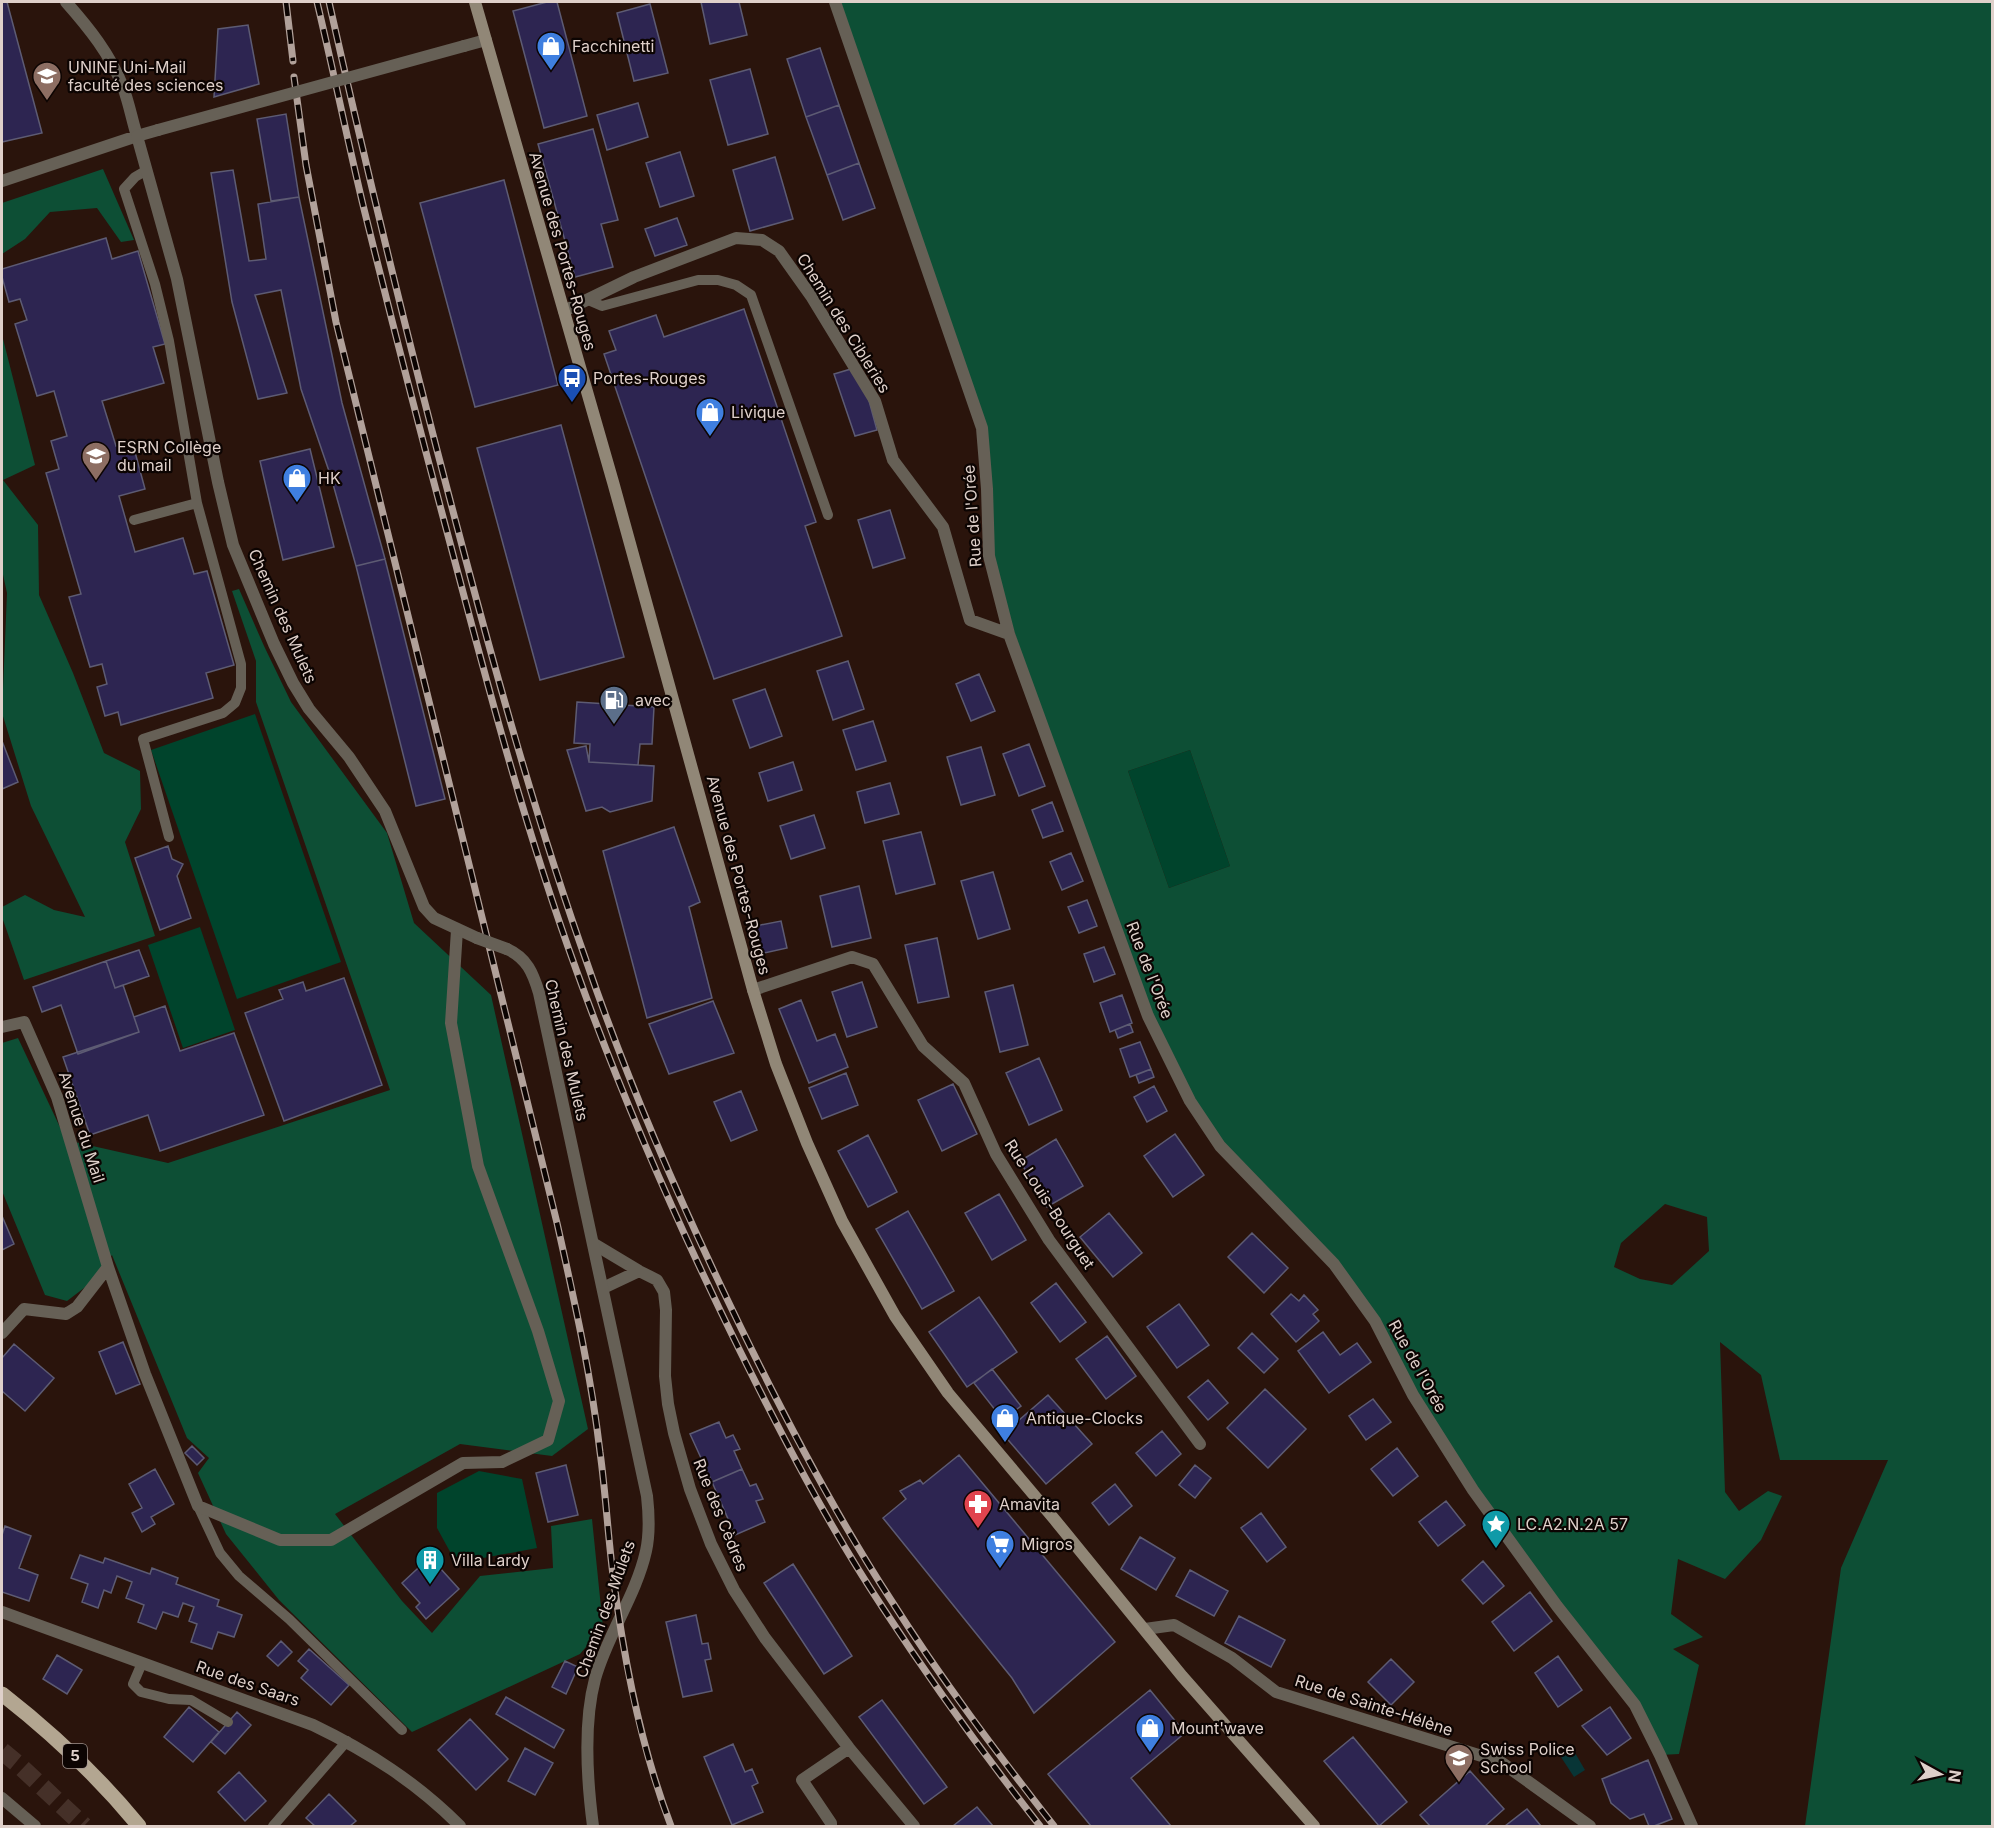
<svg xmlns="http://www.w3.org/2000/svg" width="1994" height="1828" viewBox="0 0 1994 1828" font-family="Inter,sans-serif">
<rect width="100%" height="100%" fill="#2a140c"/>
<path fill="#00442c" d="M255,714L341,962L237,999L151,750Z
M1190,750L1230,866L1169,888L1128,771Z
M200,927L235,1030L183,1048L148,945Z
M479,1471L522,1479L537,1548L467,1561L454,1559L437,1528V1493Z"/>
<path fill="#0d4f35" fill-rule="evenodd" d="M835,2H1992V1826H1805L1841,1568L1888,1460H1780L1761,1375L1720,1342L1725,1492L1739,1511L1768,1491L1782,1496L1761,1540L1725,1579L1678,1559L1671,1614L1703,1637L1673,1649L1699,1665L1679,1754L1660,1755L1635,1705L1473,1490L1334,1264L1220,1146L1148,1016L1087,851L989,556L982,428ZM1190,750L1230,866L1169,888L1128,771ZM1665,1204L1707,1217L1709,1251L1672,1285L1640,1279L1614,1267L1621,1243Z
M103,169L134,240L121,242L97,208L50,212L25,239L2,254V203Z
M2,335L35,465L3,480L38,525L39,595L73,673L104,753L140,771L141,809L125,842L155,936L24,980L2,917V907L25,895L54,910L85,917L31,806L2,713L7,593L2,570Z
M239,589L264,646L291,702L387,833L414,923L491,995L588,1429L552,1456L460,1444L335,1514L402,1601L432,1633L480,1576L553,1568L551,1526L592,1519L603,1627L580,1654L412,1732L279,1600L226,1534L198,1473L209,1458L187,1438L112,1255L88,1285L67,1301L45,1295L2,1191V1043L18,1038L66,1140L168,1163L390,1090L256,702V661L232,591Z"/>
<path fill="#083536" d="M1571,1746L1585,1770L1574,1777L1559,1754Z"/>
<path fill="#2d2551" stroke="#5d5b73" stroke-width="1.5" d="M2,2H7L42,133L2,142Z
M547,2H557L587,116L544,128L513,11Z
M701,2H739L747,35L710,44Z
M650,4L668,73L634,81L617,13Z
M248,25L259,84L214,97L218,29Z
M820,48L839,105L806,117L787,59Z
M750,69L768,134L728,145L710,80Z
M638,103L648,137L607,150L597,115Z
M839,105L859,163L827,175L806,117Z
M286,114L299,197L271,201L257,119Z
M593,129L618,220L601,224L613,267L575,277L538,144Z
M680,152L694,196L660,207L646,163Z
M775,157L793,219L750,231L733,170Z
M859,163L875,208L843,220L827,175Z
M233,170L249,261L266,259L258,204L299,197L342,403L385,559L356,566L331,477L301,389L281,290L255,295L287,393L258,399L232,302L211,173Z
M504,180L558,385L475,407L420,203Z
M677,218L687,245L655,256L645,229Z
M106,238L112,259L138,251L165,344L153,347L164,383L102,401L116,446L132,441L145,489L119,496L135,552L183,538L194,574L207,571L234,665L206,673L213,698L121,725L118,712L105,716L97,687L107,684L102,664L90,667L69,597L81,594L46,473L59,469L51,441L67,436L54,391L37,396L15,324L27,320L20,299L9,302L2,277V269Z
M744,309L816,522L805,526L842,636L714,679L604,354L616,350L609,331L656,315L664,337Z
M851,369L868,397L877,430L855,436L834,374Z
M561,425L624,657L540,680L477,448Z
M310,449L334,547L283,560L260,461Z
M890,510L905,558L873,568L858,520Z
M385,559L445,799L416,806L356,566Z
M848,661L864,709L833,720L817,671Z
M979,674L995,711L971,721L956,684Z
M765,689L782,736L750,748L733,700Z
M577,702L654,707L652,744H640L638,765L589,762L590,744L574,743Z
M873,721L886,761L856,770L843,730Z
M2,741L18,782L2,789Z
M1029,744L1045,786L1019,796L1003,754Z
M586,746L589,762L654,766L652,801L610,812L602,807L586,811L567,750Z
M981,747L995,795L961,805L947,757Z
M793,762L802,790L768,801L759,773Z
M890,783L899,814L865,823L857,792Z
M1052,802L1063,831L1043,838L1032,810Z
M814,815L825,848L791,859L780,826Z
M674,827L700,902L689,907L712,998L647,1018L603,851Z
M921,832L935,884L896,894L883,841Z
M168,846L172,859L183,864L177,876L191,918L160,930L135,858Z
M1071,853L1083,881L1062,890L1050,862Z
M993,872L1010,929L978,939L961,881Z
M859,886L871,938L832,947L820,896Z
M1087,900L1097,926L1079,933L1068,907Z
M781,921L787,948L760,954L755,926Z
M937,938L949,997L918,1003L905,945Z
M1104,947L1115,974L1094,982L1084,954Z
M139,950L149,976L115,988L106,961Z
M106,961L115,988L123,985L139,1032L78,1054L61,1005L42,1012L33,987Z
M344,978L382,1085L284,1121L245,1013L283,999L279,990L303,982L306,991Z
M862,982L877,1027L847,1037L832,992Z
M1013,985L1028,1045L1000,1052L985,992Z
M1122,995L1132,1023L1110,1032L1100,1003Z
M801,1000L817,1041L835,1034L848,1067L809,1083L779,1009Z
M713,1001L734,1053L669,1074L649,1024Z
M165,1006L180,1051L234,1033L264,1115L160,1151L148,1115L90,1135L63,1057L139,1032L134,1017Z
M1130,1024L1133,1032L1118,1038L1115,1030Z
M1140,1042L1151,1069L1130,1077L1120,1049Z
M1039,1058L1062,1110L1029,1125L1006,1073Z
M1151,1069L1154,1077L1139,1083L1136,1075Z
M846,1073L858,1105L822,1119L809,1088Z
M953,1084L977,1134L942,1151L918,1100Z
M1154,1086L1167,1111L1147,1122L1134,1097Z
M741,1091L757,1130L731,1141L714,1102Z
M1175,1134L1204,1175L1173,1197L1144,1156Z
M868,1135L897,1192L868,1207L838,1151Z
M1056,1139L1083,1186L1047,1207L1020,1161Z
M999,1194L1026,1240L992,1260L965,1213Z
M908,1211L954,1291L922,1309L876,1229Z
M1109,1213L1142,1253L1113,1277L1080,1237Z
M2,1216L14,1244L2,1250Z
M1252,1233L1288,1268L1264,1293L1228,1257Z
M1056,1283L1086,1322L1060,1342L1031,1303Z
M1291,1294L1299,1301L1304,1295L1318,1310L1313,1314L1319,1321L1296,1342L1271,1314Z
M979,1297L1017,1352L967,1387L929,1332Z
M1179,1304L1209,1345L1177,1368L1147,1327Z
M1323,1332L1340,1355L1357,1343L1371,1362L1329,1393L1298,1351Z
M1252,1333L1278,1359L1264,1373L1238,1348Z
M1107,1336L1136,1376L1106,1399L1076,1359Z
M123,1342L140,1384L116,1394L99,1352Z
M14,1344L54,1378L25,1411L2,1391V1358Z
M992,1369L1021,1406L1003,1420L974,1383Z
M1208,1380L1228,1403L1208,1420L1188,1397Z
M1265,1389L1306,1429L1268,1468L1227,1428Z
M1048,1395L1092,1444L1046,1484L1003,1434Z
M1373,1399L1391,1422L1366,1440L1349,1416Z
M719,1422L726,1438L733,1435L740,1449L734,1451L742,1469L712,1482L690,1434Z
M1162,1431L1181,1454L1156,1476L1136,1453Z
M192,1446L204,1458L197,1465L185,1453Z
M1397,1448L1418,1476L1393,1496L1371,1469Z
M959,1455L1115,1642L1034,1713L1012,1678L883,1518L906,1499L900,1491L920,1480L923,1484Z
M566,1465L578,1515L548,1522L536,1473Z
M1195,1465L1211,1478L1195,1498L1179,1485Z
M155,1469L174,1504L151,1517L155,1524L142,1532L132,1513L142,1508L129,1484Z
M742,1469L750,1486L756,1484L763,1499L756,1501L765,1522L735,1535L712,1482Z
M1115,1484L1132,1506L1109,1525L1092,1503Z
M1446,1501L1465,1525L1438,1546L1419,1522Z
M1261,1513L1286,1547L1267,1562L1241,1528Z
M5,1526L31,1536L19,1568L38,1575L29,1601L2,1592V1535Z
M1140,1537L1175,1558L1156,1590L1121,1569Z
M80,1555L103,1563L105,1558L150,1574L152,1568L178,1578L176,1584L219,1600L217,1606L242,1615L234,1637L218,1632L212,1649L191,1642L197,1624L189,1621L194,1607L183,1603L178,1617L163,1612L156,1629L138,1622L144,1605L126,1598L132,1582L117,1576L111,1593L104,1590L98,1608L82,1602L88,1584L71,1578Z
M430,1557L459,1589L426,1619L416,1607L420,1603L402,1583Z
M1483,1561L1504,1586L1483,1604L1462,1580Z
M793,1564L852,1656L824,1674L764,1583Z
M1190,1570L1228,1591L1214,1616L1176,1596Z
M1530,1592L1552,1621L1514,1651L1492,1622Z
M696,1615L702,1644L708,1643L711,1659L705,1660L712,1691L683,1697L666,1622Z
M1239,1616L1285,1640L1271,1667L1225,1643Z
M281,1641L292,1652L278,1666L267,1656Z
M309,1649L349,1685L331,1705L301,1678L308,1670L298,1661Z
M57,1655L82,1670L67,1694L43,1679Z
M1558,1656L1582,1690L1558,1707L1535,1673Z
M1391,1659L1414,1682L1391,1705L1368,1682Z
M565,1661L578,1667L566,1694L552,1687Z
M1150,1690L1185,1733L1131,1778L1171,1826H1091L1048,1774Z
M506,1697L564,1730L554,1748L496,1714Z
M882,1700L947,1787L924,1804L859,1717Z
M189,1707L219,1732L193,1762L164,1737Z
M1610,1707L1631,1738L1607,1755L1582,1726Z
M237,1712L251,1725L225,1754L211,1742Z
M470,1719L508,1759L476,1790L438,1750Z
M1353,1737L1407,1802L1379,1826L1324,1761Z
M733,1744L745,1772L752,1769L758,1783L752,1786L763,1812L732,1825L704,1757Z
M525,1748L553,1763L535,1795L508,1781Z
M1648,1760L1672,1819L1654,1826H1649L1644,1814L1630,1819L1611,1803L1602,1779Z
M1470,1771L1504,1809L1485,1826H1430L1420,1815Z
M239,1772L266,1801L245,1821L218,1792Z
M329,1794L356,1821L350,1826H315L306,1818Z
M977,1807L993,1826H953Z
M1527,1809L1541,1826H1505Z"/>
<g fill="none" stroke-linecap="round" stroke-linejoin="round">
<path stroke="#453028" stroke-width="18" stroke-dasharray="18 9" stroke-linecap="butt" d="M2,1751L20,1766L84,1826"/>
<path stroke="#666056" stroke-width="10" d="M147,170L135,177L124,189L155,284L169,341L197,503L241,664V688L235,703L223,713L143,739L169,837
M588,300L602,306L698,280H718L736,285L751,295L828,515
M134,520L197,503
M198,1506L220,1553L239,1576L289,1619L402,1730
M142,1663L133,1684L141,1692L169,1699L191,1700L228,1722
M273,1826L347,1741"/>
<path stroke="#666056" stroke-width="12" d="M835,2L982,428L987,489L989,556L1009,634L1148,1016L1190,1101L1220,1146L1334,1264L1375,1321L1413,1395L1473,1490L1557,1606L1635,1705L1660,1755L1692,1826
M2,181L137,136C132,120 129,103 123,87C110,54 89,28 66,2
M564,311L634,277L736,238L762,240L779,251L811,296L875,401L893,460L943,527L970,620L1009,634
M753,990L852,957L873,964L923,1046L964,1083L996,1154L1049,1240L1200,1444
M2,1027L24,1022L57,1097L108,1267L77,1307L66,1314L24,1309L2,1333
M594,1244L639,1271L657,1280L664,1292L666,1310L665,1376L668,1404L674,1433L690,1489L711,1544L734,1590L765,1638L849,1748L914,1826
M108,1267L145,1374L198,1506L280,1540H331L463,1463L502,1462L548,1440L559,1401L538,1331L478,1166L451,1023L457,930
M603,1288L639,1271
M1145,1629L1174,1625L1232,1658L1276,1692L1501,1762L1590,1826
M2,1798L35,1826
M831,1826V1823L802,1780L849,1748"/>
<path stroke="#666056" stroke-width="12" d="M464,46L486,40
M158,130L137,136L177,279L218,482L233,545L274,644L293,683L309,709L349,757L385,811L424,907L434,918L477,938
M507,949C527,958 533,973 539,993L647,1496C649,1514 650,1533 646,1551C636,1596 607,1635 595,1679C583,1724 587,1780 593,1826
M2,1612L313,1725C369,1752 416,1782 460,1826"/>
<path stroke="#918777" stroke-width="12" d="M475,2L613,482L753,990L776,1064L807,1143L842,1221L895,1316L948,1393L1055,1520L1182,1676L1314,1826"/>
<path stroke="#b3a691" stroke-width="15" d="M2,1694C52,1733 98,1776 139,1826"/>
<g stroke="#b1a19a" stroke-width="7">
<path id="rail" d="M286,2L293,61
M317,2C333,69 347,138 363,205C391,318 420,431 450,543C488,687 526,832 577,972C623,1100 678,1225 738,1347C782,1436 828,1525 883,1608C932,1683 985,1756 1040,1826
M329,2C369,180 412,357 459,534C497,678 537,822 587,963C630,1089 684,1211 742,1330C787,1422 835,1514 891,1600C941,1679 997,1753 1054,1826
M294,77L306,165L336,322L557,1223C574,1299 591,1374 600,1452C606,1495 608,1539 614,1583C625,1666 641,1748 671,1826"/>
</g>
<use href="#rail" stroke="#0c0402" stroke-width="4.5" stroke-dasharray="14" stroke-linecap="butt"/>
<path stroke="#666056" stroke-width="12" d="M158,130L464,46
M477,938L507,949"/>
</g>
<defs>
<g id="shop-pin" transform="scale(1.5)"><path d="M0 17L-7.5 6A9.5 9.5 0 1 1 7.5 6Z" fill="#3f7fe0" stroke="#0c0402"/><path d="M-5-2.5h2.3a2.7 3.5 0 0 1 5.4 0H5L5.5 6h-11ZM-1.5-2.5h3a1.5 2.3 0 0 0-3 0Z" fill="#fff"/></g>
<g id="university-pin" transform="scale(1.5)"><path d="M0 17L-7.5 6A9.5 9.5 0 1 1 7.5 6Z" fill="#8d6e63" stroke="#0c0402"/><path d="M0-5L7-2L0 1L-7-2ZM-4 1L0 2.5L4 1V4Q0 6-4 4Z" fill="#fff"/></g>
<g id="bus-pin" transform="scale(1.5)"><path d="M0 17L-7.5 6A9.5 9.5 0 1 1 7.5 6Z" fill="#1a4fb4" stroke="#0c0402"/><path d="M-5-6H5V4H4V6H2V4H-2V6H-4V4H-5ZM-3.5-4V0h7V-4ZM-3.5 1.2v1.5H-2V1.2ZM2 1.2v1.5H3.5V1.2Z" fill="#fff"/></g>
<g id="school-pin" transform="scale(1.5)"><path d="M0 17L-7.5 6A9.5 9.5 0 1 1 7.5 6Z" fill="#8d6e63" stroke="#0c0402"/><path d="M0-5L7-2L0 1L-7-2ZM-4 1L0 2.5L4 1V4Q0 6-4 4Z" fill="#fff"/></g>
<g id="fuel-pin" transform="scale(1.5)"><path d="M0 17L-7.5 6A9.5 9.5 0 1 1 7.5 6Z" fill="#5c6f8a" stroke="#0c0402"/><path d="M-5.5-6h7V0h2V4h1.3V-2.5L3-4.5l.8-.8L6-3V5H2.5V1h-1V6h-7ZM-4.2-4.7v3.2H.2V-4.7Z" fill="#fff"/></g>
<g id="pharmacy-pin" transform="scale(1.5)"><path d="M0 17L-7.5 6A9.5 9.5 0 1 1 7.5 6Z" fill="#e0444e" stroke="#0c0402"/><path d="M-2-6h4v4h4v4h-4v4h-4v-4h-4v-4h4Z" fill="#fff"/></g>
<g id="sight-pin" transform="scale(1.5)"><path d="M0 17L-7.5 6A9.5 9.5 0 1 1 7.5 6Z" fill="#0f9aa8" stroke="#0c0402"/><path d="M0-6L1.8-2.2L6-1.7L2.9 1.2L3.7 5.4L0 3.3L-3.7 5.4L-2.9 1.2L-6-1.7L-1.8-2.2Z" fill="#fff"/></g>
<g id="supermarket-pin" transform="scale(1.5)"><path d="M0 17L-7.5 6A9.5 9.5 0 1 1 7.5 6Z" fill="#3f7fe0" stroke="#0c0402"/><path d="M-6-5.5h2.5l.6 2H6L4.5 2H-2.5L-4.4-4H-6ZM-1.5 3.2a1.3 1.3 0 1 0 .1 0ZM3 3.2a1.3 1.3 0 1 0 .1 0Z" fill="#fff"/></g>
<g id="building-pin" transform="scale(1.5)"><path d="M0 17L-7.5 6A9.5 9.5 0 1 1 7.5 6Z" fill="#0f9aa8" stroke="#0c0402"/><path d="M-4-6H4V6H1V3H-1V6H-4ZM-2.5-4.3h1.7v1.8h-1.7ZM.8-4.3h1.7v1.8H.8ZM-2.5-1h1.7V.8h-1.7ZM.8-1h1.7V.8H.8Z" fill="#fff"/></g>
</defs>
<g fill-rule="evenodd">
<use href="#shop-pin" x="551" y="46"/>
<use href="#university-pin" x="47" y="76"/>
<use href="#bus-pin" x="572" y="378"/>
<use href="#shop-pin" x="710" y="412"/>
<use href="#school-pin" x="96" y="456"/>
<use href="#shop-pin" x="297" y="478"/>
<use href="#fuel-pin" x="614" y="700"/>
<use href="#shop-pin" x="1005" y="1418"/>
<use href="#pharmacy-pin" x="978" y="1504"/>
<use href="#sight-pin" x="1496" y="1524"/>
<use href="#supermarket-pin" x="1000" y="1544"/>
<use href="#building-pin" x="430" y="1560"/>
<use href="#shop-pin" x="1150" y="1728"/>
<use href="#school-pin" x="1459" y="1758"/>
</g>
<g text-anchor="middle" stroke-width="4.5" stroke-linejoin="round" paint-order="stroke">
<rect fill="#0c0402" stroke="#a0938e" stroke-width="1.5" x="63" y="1744" width="24" height="24" rx="4.5"/>
<g font-size="15" font-weight="bold" fill="#dfd0ca">
<text x="75" y="1761">5</text>
</g>
<g font-size="16" fill="#dfd0ca" stroke="#0c0402" text-anchor="start">
<text x="572" y="52">Facchinetti</text>
<text x="68" y="73">UNINE Uni-Mail<tspan x="68" dy="18">faculté des sciences</tspan></text>
<text x="593" y="384">Portes-Rouges</text>
<text x="731" y="418">Livique</text>
<text x="117" y="453">ESRN Collège<tspan x="117" dy="18">du mail</tspan></text>
<text x="318" y="484">HK</text>
<text x="635" y="706">avec</text>
<text x="1026" y="1424">Antique-Clocks</text>
<text x="999" y="1510">Amavita</text>
<text x="1517" y="1530">LC.A2.N.2A 57</text>
<text x="1021" y="1550">Migros</text>
<text x="451" y="1566">Villa Lardy</text>
<text x="1171" y="1734">Mount'wave</text>
<text x="1480" y="1755">Swiss Police<tspan x="1480" dy="18">School</tspan></text>
</g>
<g font-size="16" fill="#dfd0ca" stroke="#0c0402">
<text transform="translate(563 251) rotate(74)" y="6">Avenue des Portes-Rouges</text>
<text transform="translate(844 323) rotate(58)" y="6">Chemin des Cibleries</text>
<text transform="translate(972 516) rotate(-94)" y="6">Rue de l'Orée</text>
<text transform="translate(283 616) rotate(66)" y="6">Chemin des Mulets</text>
<text transform="translate(739 875) rotate(75)" y="6">Avenue des Portes-Rouges</text>
<text transform="translate(1150 970) rotate(69)" y="6">Rue de l'Orée</text>
<text transform="translate(567 1050) rotate(77)" y="6">Chemin des Mulets</text>
<text transform="translate(82 1127) rotate(72)" y="6">Avenue du Mail</text>
<text transform="translate(1050 1204) rotate(57)" y="6">Rue Louis-Bourguet</text>
<text transform="translate(1418 1366) rotate(61)" y="6">Rue de l'Orée</text>
<text transform="translate(721 1515) rotate(68)" y="6">Rue des Cèdres</text>
<text transform="translate(605 1609) rotate(-70)" y="6">Chemin des Mulets</text>
<text transform="translate(248 1683) rotate(19)" y="6">Rue des Saars</text>
<text transform="translate(1374 1705) rotate(18)" y="6">Rue de Sainte-Hélène</text>
</g>
</g>
<rect width="1994" height="1828" fill="none" stroke="#dfd0ca" stroke-width="6"/>
<g transform="translate(1940 1774) rotate(98)" stroke="#0c0402" stroke-width="4.5" paint-order="stroke">
<path d="M0-4.5L10 22L0 15L-10 22Z" fill="#dfd0ca"/>
<text y="-9" font-size="16" font-weight="bold" text-anchor="middle" fill="#dfd0ca">N</text>
</g>
</svg>
